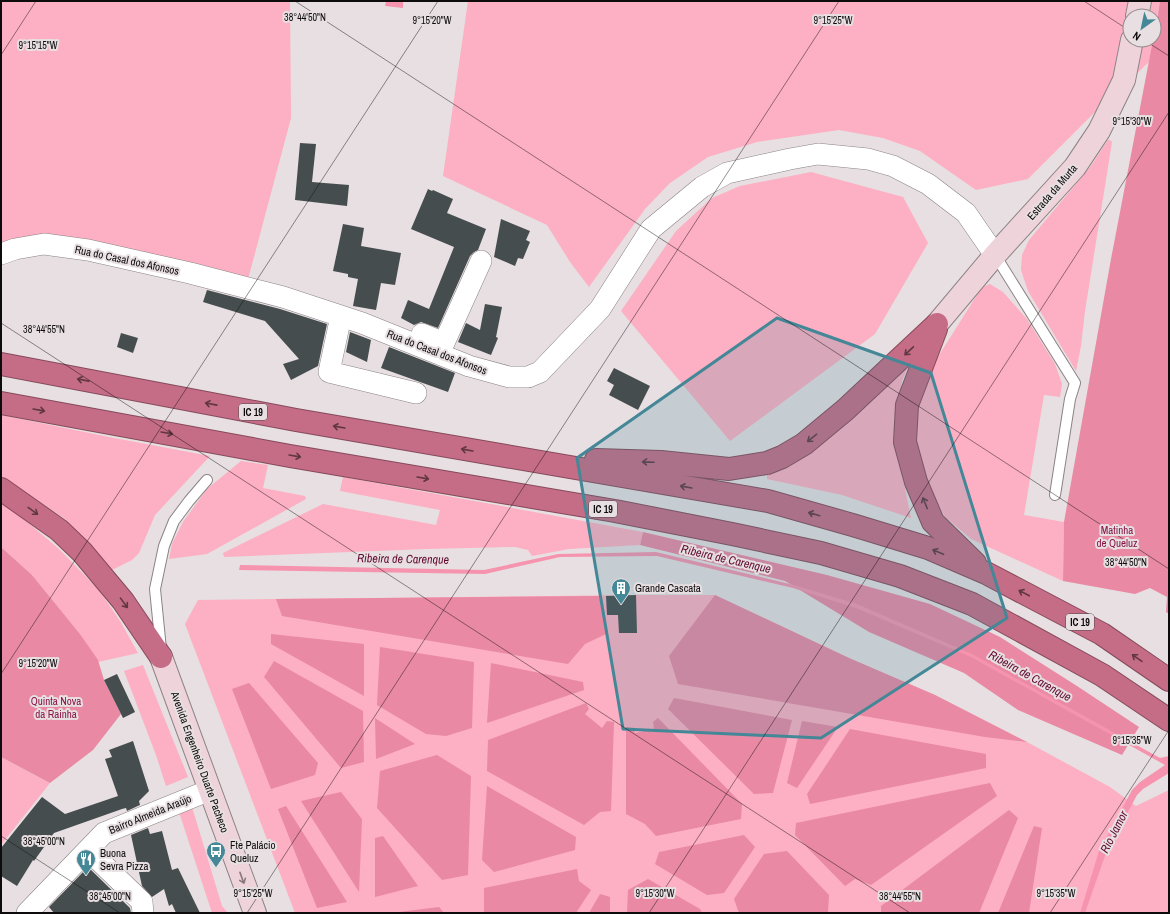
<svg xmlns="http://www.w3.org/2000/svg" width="1170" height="914" viewBox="0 0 1170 914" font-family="'Archivo Narrow',sans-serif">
<rect width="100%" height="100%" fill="#e7dfe1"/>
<path fill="#fdafc3" d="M1,1H290L291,118L246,287L44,244L1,254Z
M468,1H1160L1154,34V16H1130V40H1153L1149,62L1096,111L1028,179L976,190L920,151L883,138L839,130L757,142L708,157L670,183L645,209L589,287L570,262L547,225L443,176Z
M1108,140H1110L1112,142L1085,311L1081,346L1076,371L1028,291L1021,270L1022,255L1029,240L1091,166Z
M811,172L903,197L928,243L875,334L730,441L621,311L676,231L712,198L740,186Z
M990,284L1003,292L1027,319L1055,364L1062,384L1060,397L1044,395L1024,515L1064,522L1063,581L971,539L945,517L930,491L917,451L918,402L924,379L982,287Z
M905,363L908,367L902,381L897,409L894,435L911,518L842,495L767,479V475L778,471L840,425Z
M1,415L109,437L210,456L155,515L139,553L132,560L112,570L65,519L1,476Z
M241,461L268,465L263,488L305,496L306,499L207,554L169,559L172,544L183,522L207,489Z
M343,477L643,532L640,545L569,549L532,556L528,550L515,547L427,549L224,557L223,553L323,504L436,525L440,510L340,491Z
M1,503L13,510L59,549L99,590L120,621L138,653L98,662L80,634L32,575L1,547Z
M636,595H715L849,658L935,695L1027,742L1110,787L1136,806L1169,790V913H295L185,624L198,600Z
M143,665L188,777L166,786L156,755L124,671Z
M1,757L50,783L1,845Z
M192,807L222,906L228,913H212L179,812Z"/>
<path fill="#e989a4" d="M1160,1H1169V614L1166,612L1167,597L1150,588L1135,594L1063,581L1064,522L1111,259L1153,40H1154Z
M643,532L827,575L930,604L1000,637L1077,686L1139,727L1122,755L1018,710L964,673L869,632L785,581L640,545Z
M1,547L32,575L80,634L98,660L104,680L121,714L93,750L50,783L1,757Z
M715,595L849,658L935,695L1027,742L985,737L678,684L669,656Z
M599,596L608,633L585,644L568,664L282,616L276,599Z
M271,634L364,644V696L271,644Z
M380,647L474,662L472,728L446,736L426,734L377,705Z
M274,661L363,711L364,762L341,768L264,677Z
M491,663L583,682L584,690L487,723Z
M249,683L318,763L315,775L271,789L232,689Z
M674,698L792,720L773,793L754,794L668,709Z
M586,703L589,709L585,714L602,728L607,721L614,722L611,811L600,812L584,825L487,771L488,740Z
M375,718L415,744L376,759Z
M658,718L742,804L741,819L656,836L645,824L626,814V727L634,728L635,733L654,729L653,722Z
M802,721L838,727L797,788L787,783Z
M850,729L986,754V768L810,804L807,794Z
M437,755L471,776L468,875L442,880L377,808L380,771Z
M990,783L997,796L871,885L855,879L845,886L795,835L796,823Z
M487,786L576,837L575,850L494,872L482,860Z
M341,792L362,819L359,892L301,801Z
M286,806L347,902L317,908L278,809Z
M1009,810L1018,818L979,913H881V906Z
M1034,826L1042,828L1029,913H998Z
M744,835L755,847L724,893L707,895L655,864L659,852Z
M383,836L418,886L375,897V838Z
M787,851L829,895L828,913H739L734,899L764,854Z
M577,869L579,881L591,890L576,913H484V888Z
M648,879L700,909L702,913H627L628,890Z
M600,894L610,897V913H589Z
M439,907L444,913H391Z"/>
<path fill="#f694af" d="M386,1H403V8L385,6Z
M656,552L794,585L857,604L972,654L1160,758L1169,756V773L1143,789L1137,795L1106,853L1085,913H1080L1099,851L1132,790L1140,782L1165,765L971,657L856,608L793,588L657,556L560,557L485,574L239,570L240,565L484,570L558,554Z"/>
<path fill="#464d4e" d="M300,143L316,144L312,182L349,185L347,206L295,200Z
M428,189L432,191L433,190L453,199L447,213L486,229L478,250L474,252L470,256L438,328L421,322L414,325L401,318L408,300L429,309L454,247L411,229Z
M501,219L530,231L526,240L530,242L523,259L518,258L515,266L494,257Z
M343,224L364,228L361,246L401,253L395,285L381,283L376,310L353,306L358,279L348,277V274L333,271Z
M207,290L280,309L327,324L318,366L291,380L283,364L299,359L265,321L203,302Z
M485,304L502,307L496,337L498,338L491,355L458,342L466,323L480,330Z
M350,332L371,340L367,362L346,352Z
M121,333L138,338L133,353L117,347Z
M389,347L455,373L448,392L381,368Z
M614,368L650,386L638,410L609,395L614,385L607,381Z
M636,595L637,633H619L618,615H607L606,596Z
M117,674L135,712L123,718L104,680Z
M133,741L149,791L139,801L140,805L127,811L126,808L122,809L54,833L34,861L33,860L17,886L1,876V848L42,797L65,814L118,796L105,759L112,757L109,750Z
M148,828L150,834L162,831L172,870L178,868L200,913H176L172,904L169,906L164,889L152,897L142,886L131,835Z
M88,867L130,908L131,913H54L49,907Z"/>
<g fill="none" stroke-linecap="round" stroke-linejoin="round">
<g stroke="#8b8385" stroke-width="12">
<path id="lane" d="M995,255L1075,383L1070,399L1055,495
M161,649L155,589L164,546L174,521L189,501L207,480"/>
</g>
<g stroke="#8b8385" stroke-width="22">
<path id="street" d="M1,254L15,249L44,244L88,250L190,273L283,297L362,323L469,366L509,377H528L540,372L600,309L651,229L702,187L727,173L790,159L818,154L868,159L893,166L928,184L966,213L995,255
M341,316L329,372L416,393
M422,334L444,343L481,261
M88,850L142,902L143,913
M27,913L104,833L210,790"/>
</g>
<g stroke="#8b8385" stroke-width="24">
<path id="secondary" d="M1137,16L1140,1
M937,324L995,255L1075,167L1099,131L1124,80L1132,40
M161,657L255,913"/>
</g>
<g stroke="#854a5b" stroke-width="24">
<path id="highway" d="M936,329L907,405L905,442L916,482L933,522L975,563
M1,364L296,420L768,501L856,526L928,548L986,573L1102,634L1169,680
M1,403L290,456L615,511L732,534L821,553L900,576L972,604L1102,675L1169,720
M596,460L661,462L729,469L767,463L782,457L804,444L845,410L937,324
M1,489L59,530L82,552L123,601L161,657"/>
</g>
<use href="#lane" stroke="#fff" stroke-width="10"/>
<use href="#street" stroke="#fff" stroke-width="21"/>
<use href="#secondary" stroke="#eed3db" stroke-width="22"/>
<use href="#highway" stroke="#c56c86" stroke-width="22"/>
</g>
<defs><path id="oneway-shaft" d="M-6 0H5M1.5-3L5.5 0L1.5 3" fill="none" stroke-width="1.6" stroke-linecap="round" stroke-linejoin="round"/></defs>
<g stroke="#603743">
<use href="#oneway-shaft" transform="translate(909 351) rotate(137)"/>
<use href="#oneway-shaft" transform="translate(83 380) rotate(-169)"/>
<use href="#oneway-shaft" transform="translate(211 404) rotate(-169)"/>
<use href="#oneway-shaft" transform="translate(39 410) rotate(10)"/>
<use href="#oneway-shaft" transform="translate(339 427) rotate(-170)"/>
<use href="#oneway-shaft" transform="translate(167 433) rotate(10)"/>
<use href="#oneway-shaft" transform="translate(812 438) rotate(141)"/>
<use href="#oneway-shaft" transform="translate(467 450) rotate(-170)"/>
<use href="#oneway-shaft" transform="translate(295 456) rotate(10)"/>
<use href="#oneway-shaft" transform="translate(648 462) rotate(-178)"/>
<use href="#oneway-shaft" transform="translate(423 478) rotate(10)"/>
<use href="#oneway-shaft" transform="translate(686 487) rotate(-170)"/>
<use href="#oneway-shaft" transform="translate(925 503) rotate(-112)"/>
<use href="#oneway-shaft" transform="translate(33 511) rotate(36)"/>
<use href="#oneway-shaft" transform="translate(814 514) rotate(-164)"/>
<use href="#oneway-shaft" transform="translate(938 552) rotate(-157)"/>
<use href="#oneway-shaft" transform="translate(1024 593) rotate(-152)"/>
<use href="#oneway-shaft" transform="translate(124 603) rotate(54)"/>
<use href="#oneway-shaft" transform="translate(1137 658) rotate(-145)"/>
</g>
<use stroke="#89797e" href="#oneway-shaft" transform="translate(242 878) rotate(70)"/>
<path fill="#448797" fill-opacity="0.2" stroke="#448797" stroke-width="3" stroke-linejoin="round" d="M777,318L931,373L1007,618L821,738L623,729L577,458Z"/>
<path fill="none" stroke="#0e0b0c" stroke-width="1" stroke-opacity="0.45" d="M295,1L1169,569M1084,1L1130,31M1144,40L1169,56M1,55L36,1M1,323L910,913M1,674L438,1M1,836L120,913M247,913L839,1M649,913L1169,112M1050,913L1169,730"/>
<defs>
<g id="building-pin" transform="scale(1)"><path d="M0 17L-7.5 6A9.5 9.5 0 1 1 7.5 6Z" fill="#448797" stroke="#e7dfe1"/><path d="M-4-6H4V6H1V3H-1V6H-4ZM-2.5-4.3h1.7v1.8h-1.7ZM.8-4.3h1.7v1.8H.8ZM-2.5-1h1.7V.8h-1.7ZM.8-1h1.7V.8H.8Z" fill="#fff"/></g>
<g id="bus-pin" transform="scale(1)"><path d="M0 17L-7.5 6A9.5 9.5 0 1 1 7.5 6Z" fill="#448797" stroke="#e7dfe1"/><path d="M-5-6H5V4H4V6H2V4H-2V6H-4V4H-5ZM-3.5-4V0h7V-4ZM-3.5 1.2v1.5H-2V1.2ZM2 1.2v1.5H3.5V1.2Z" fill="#fff"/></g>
<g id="restaurant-pin" transform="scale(1)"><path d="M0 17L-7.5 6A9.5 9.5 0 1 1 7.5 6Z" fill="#448797" stroke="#e7dfe1"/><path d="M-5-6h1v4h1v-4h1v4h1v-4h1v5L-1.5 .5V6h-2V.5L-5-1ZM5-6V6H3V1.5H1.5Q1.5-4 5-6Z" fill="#fff"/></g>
</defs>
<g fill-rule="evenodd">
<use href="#building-pin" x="621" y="588"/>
<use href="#bus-pin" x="216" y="851"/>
<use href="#restaurant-pin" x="86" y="859"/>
</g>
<g text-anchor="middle" stroke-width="4" stroke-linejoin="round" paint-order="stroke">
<g fill="#e7dfe1" stroke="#4f4b4c" stroke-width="1">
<rect x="239" y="404" width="28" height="16" rx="3"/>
<rect x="589" y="501" width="28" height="16" rx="3"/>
<rect x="1066" y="614" width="28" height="16" rx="3"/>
</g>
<g font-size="10" font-weight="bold" fill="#0e0b0c">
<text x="253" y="416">IC 19</text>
<text x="603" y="513">IC 19</text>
<text x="1080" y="626">IC 19</text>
</g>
<g font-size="11" fill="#0e0b0c" stroke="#e7dfe1">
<text transform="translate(1052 192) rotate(-49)" y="4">Estrada da Murta</text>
<text transform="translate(127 260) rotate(12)" y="4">Rua do Casal dos Afonsos</text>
<text transform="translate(437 352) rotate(21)" y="4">Rua do Casal dos Afonsos</text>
<text transform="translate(200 762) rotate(70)" y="4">Avenida Engenheiro Duarte Pacheco</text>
<text transform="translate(150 814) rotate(-22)" y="4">Bairro Almeida Araújo</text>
</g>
<g font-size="11" fill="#881645" stroke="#e7dfe1">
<text x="1117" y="534">Matinha<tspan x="1117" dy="13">de Queluz</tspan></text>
<text x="56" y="705">Quinta Nova<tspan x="56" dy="13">da Rainha</tspan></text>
</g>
<g font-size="11" fill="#0e0b0c" stroke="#e7dfe1" text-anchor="start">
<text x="635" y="592">Grande Cascata</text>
<text x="230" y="849">Fte Palácio<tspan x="230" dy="13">Queluz</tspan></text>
<text x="100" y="857">Buona<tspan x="100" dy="13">Sevra Pizza</tspan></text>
</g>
<g font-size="12" font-style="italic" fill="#620b30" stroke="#e7dfe1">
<text transform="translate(403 559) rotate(1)" y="4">Ribeira de Carenque</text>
<text transform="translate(726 559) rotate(13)" y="4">Ribeira de Carenque</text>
<text transform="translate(1030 676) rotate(29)" y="4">Ribeira de Carenque</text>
<text transform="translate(1114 832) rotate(-63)" y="4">Rio Jamor</text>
</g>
</g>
<g font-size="10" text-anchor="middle" fill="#0e0b0c" stroke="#e7dfe1" stroke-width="4" stroke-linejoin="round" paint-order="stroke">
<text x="305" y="21">38°44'50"N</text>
<text x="833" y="24">9°15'25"W</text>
<text x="432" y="24">9°15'20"W</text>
<text x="38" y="49">9°15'15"W</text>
<text x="1132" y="125">9°15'30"W</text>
<text x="44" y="333">38°44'55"N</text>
<text x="1126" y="566">38°44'50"N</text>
<text x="38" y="667">9°15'20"W</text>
<text x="1132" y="744">9°15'35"W</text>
<text x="44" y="845">38°45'00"N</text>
<text x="253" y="897">9°15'25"W</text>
<text x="655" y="897">9°15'30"W</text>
<text x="1056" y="897">9°15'35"W</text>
<text x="110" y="900">38°45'00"N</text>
<text x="900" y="900">38°44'55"N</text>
</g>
<rect width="1170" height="914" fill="none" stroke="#0e0b0c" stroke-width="4"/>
<g transform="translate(1142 28) rotate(213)"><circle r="19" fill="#e7dfe1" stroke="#908a8c"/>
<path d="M0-3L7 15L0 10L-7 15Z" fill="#448797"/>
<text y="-6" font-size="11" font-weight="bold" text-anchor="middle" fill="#0e0b0c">N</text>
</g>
</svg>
